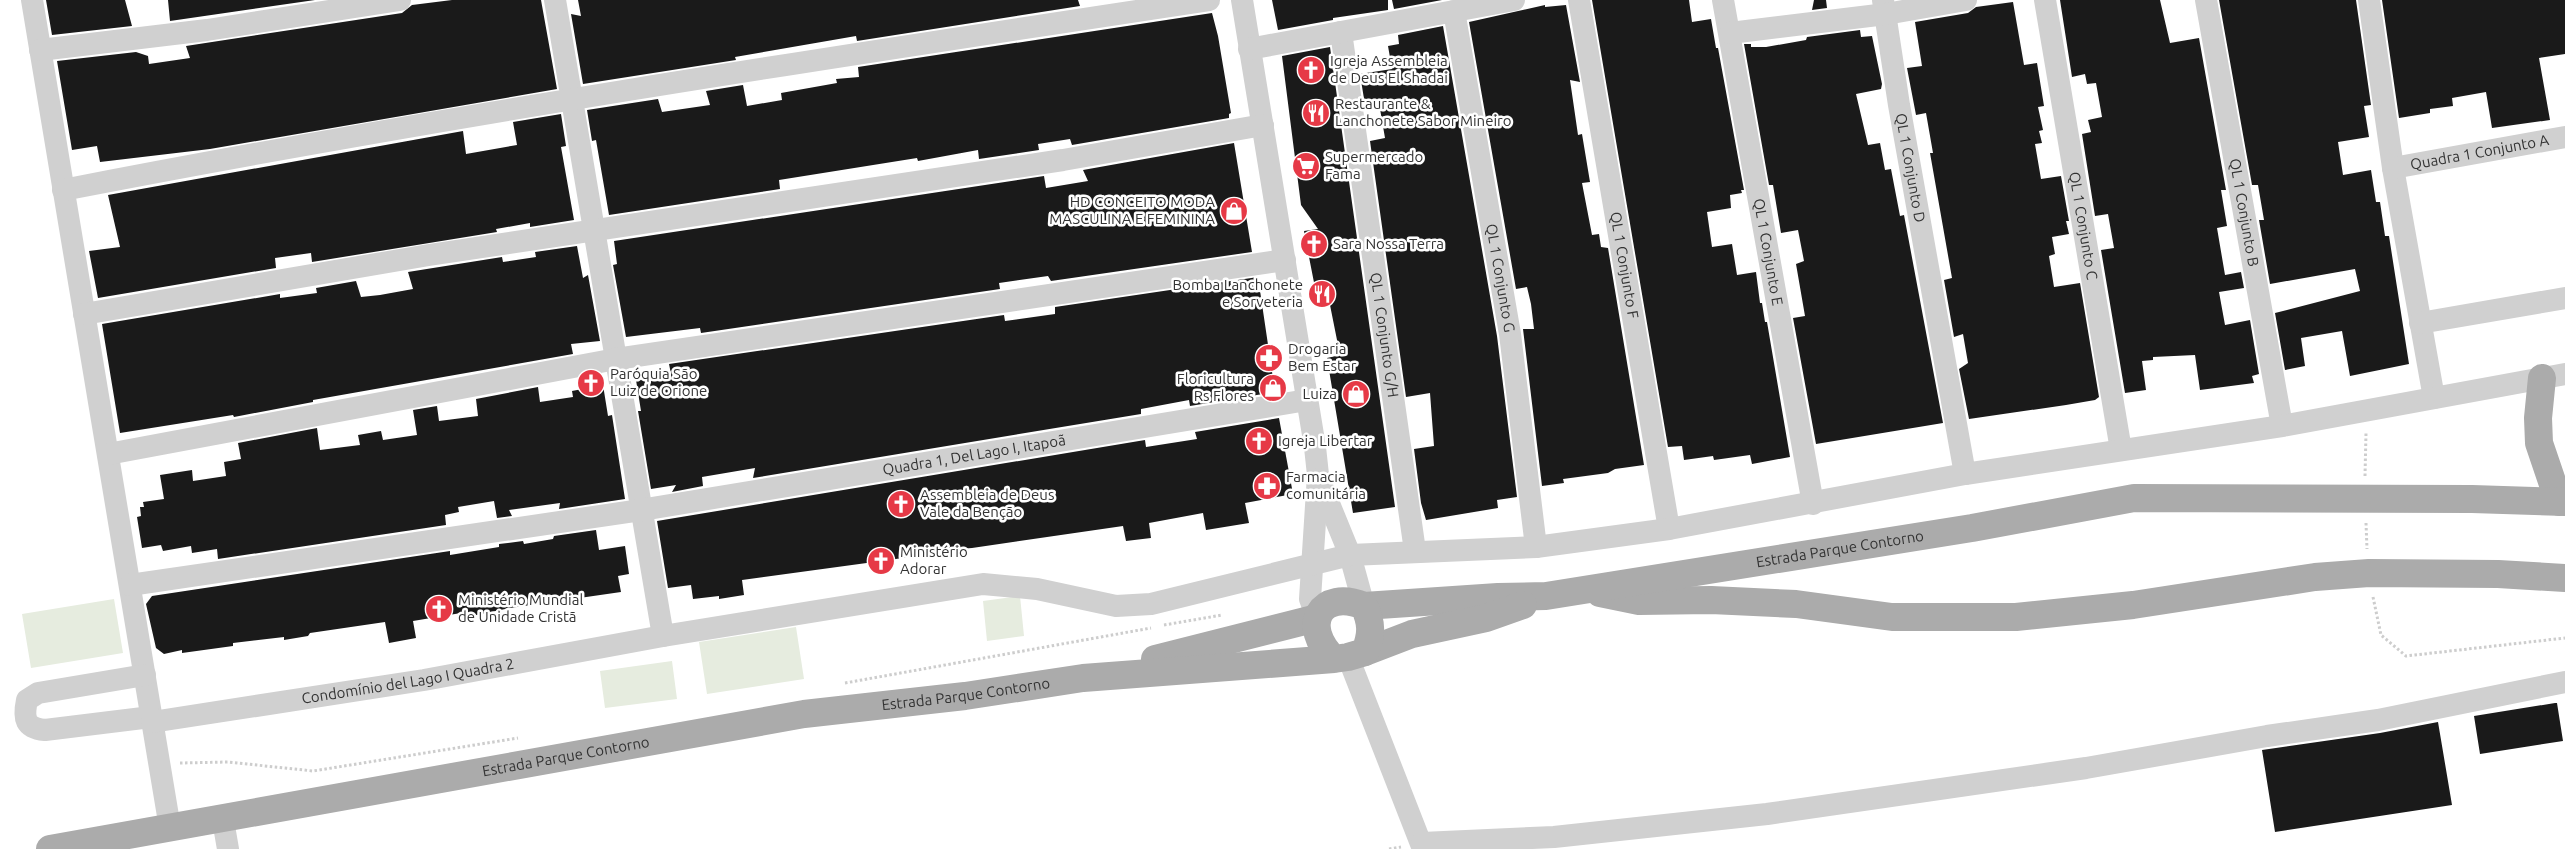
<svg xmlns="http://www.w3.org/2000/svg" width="2565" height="849" viewBox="0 0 2565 849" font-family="Ubuntu,sans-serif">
<rect width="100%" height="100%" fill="#fff"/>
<path fill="#e6ecdf" d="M1020,596L1024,636L987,641L983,601Z
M114,599L123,653L31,668L22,614Z
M796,627L804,679L707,694L699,642Z
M672,661L677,699L605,708L600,671Z"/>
<path fill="#1a1a1a" d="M46,0H125L132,26L52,35Z
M168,0H315L170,21Z
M452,0H541L557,89L210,149L100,162L97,146L72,150L57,61L136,52L148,56L149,64L190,58L186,46L402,13L412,5Z
M578,0H1078L1080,6L857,41L856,36L735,57L736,60L583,84L571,14L581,16Z
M1272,0H1388V10L1333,18V20L1278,30Z
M1392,0H1442L1394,9Z
M1592,0H1689L1692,22L1711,19L1716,48H1718L1744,190H1741L1742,193L1730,195L1731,208L1707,212L1712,247L1732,244L1737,275L1756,272L1760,303H1762L1765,322H1767L1790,457L1752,464L1750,455L1714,460L1713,456L1684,460L1682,446L1668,447Z
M1814,0H1826L1827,8L1812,10Z
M2060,0H2160L2170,43L2199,38L2226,190H2221L2227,226L2217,228L2225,275L2241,272L2244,288L2219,292L2225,325L2250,320L2259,374L2252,376L2254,383L2200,390L2195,355L2153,357V360L2142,361L2146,390L2125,393L2101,250L2114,248L2108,214L2095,216L2082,134L2091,132L2088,120L2102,117L2096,83L2087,84L2085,74L2072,77Z
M2219,0H2356L2371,105L2364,106L2369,137L2338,142L2343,175L2371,170L2376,202H2380L2385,236H2389L2409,364L2350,376L2342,331L2301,338L2305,366L2285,370L2275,313L2360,291L2355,269L2270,284L2259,220H2264L2258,185H2252Z
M2382,0H2565V54L2539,58L2550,120L2492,128L2486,92L2452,98L2453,106L2430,109V113L2399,118Z
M2013,2L2024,65L2037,63L2044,106L2038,107L2043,130L2039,131L2042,143L2035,144L2041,179L2061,176L2069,221H2066L2069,234L2052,237L2055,254L2049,256L2054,287L2080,283L2099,397L2095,400L2066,405L1969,419L1959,369L1968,363L1963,334L1954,337L1944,280L1952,278L1930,153H1933L1926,113L1916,115L1907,68L1922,66L1915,22L1968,13L1976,7Z
M1545,5V7L1566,5L1580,82L1570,80L1578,135L1582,134L1590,182L1582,183L1592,235L1599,234L1601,247L1608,248L1644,465L1615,469L1608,473L1563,479L1564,483L1542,486L1523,329H1534L1531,304L1527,287L1516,289L1469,22Z
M1212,13L1218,36L1231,113L1229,114V118L1072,145L1070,139L1038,144L1039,150L979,159L978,150L918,161L917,158L779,180L780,189L609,215L596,140L592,141L587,110L658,99L662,112L710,105L706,91L743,85L747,106L782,100L781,93L837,83L836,79L859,77L858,67Z
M1443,26L1497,336L1517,497L1497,500L1498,508L1426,520L1421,503L1414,449L1434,446L1430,393L1406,397L1370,141L1385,138L1379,103L1365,105L1360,74L1392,69L1388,46L1399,44L1398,35Z
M1860,30L1861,37L1872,36L1882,84L1881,89L1856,94L1868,145L1880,143L1885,170L1891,169L1900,216L1904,215L1943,423L1816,444L1793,318L1805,316L1796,264L1804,261L1798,230L1781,233L1773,185H1769L1744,44H1751V47H1766L1806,40L1807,37Z
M1330,47L1395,507L1353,513L1327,358L1340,355L1330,305L1319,308L1309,257L1304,231L1318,229L1301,205L1282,56Z
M561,114L566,146L561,147L574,220L530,227V223L496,229L497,232L312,262L311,253L275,258L276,268L98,298L89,251L120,247L108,195L463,131L466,154L517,145L513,122Z
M1234,143L1252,252L1051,281L1048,276L999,283L1000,289L701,333L700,328L626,337L613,265L617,264L614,241L1044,176L1046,188L1088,181L1083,170Z
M577,246L583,278L588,275L600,341L571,344L573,354L313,400V402L234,417L233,415L120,433L102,324L280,294V298L317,293L316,288L356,281L361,297L380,295L413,289L408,272L502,257L503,262L536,257L535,252Z
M1258,277L1275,392L1190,406L1189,400L1141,409V414L753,478L755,468L702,477L703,486L672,492L676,485L651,489L638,411H641L636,380L671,374L669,364L1004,315L1005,321L1055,314V307Z
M603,385L608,416L612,415L625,499L559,509L560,503L509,510L512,516L497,518L494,501L458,507L459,512L445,515L446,525L218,559L217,549L192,553L191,546L163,551L161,545L142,548L137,517L141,516L140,507H144L143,502L164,499L160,475L192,470L193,481L226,476L224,462L241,459L238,443L317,428L320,450L360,445L358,435L381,431L383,440L417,435L413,410L437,406L439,421L478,416L476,399L538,387L540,402L573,397L572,391Z
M1279,418L1293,494L1245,503L1249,523L1206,530L1203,513L1149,523L1151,538L1126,541L1123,526L972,548L945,550L896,559L742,580L744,595L719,599V596L693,599L691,585L668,588L657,521L1145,440L1146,447L1197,439L1195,432Z
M596,530L599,550L625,546L629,574L618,576L621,592L510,608L462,618L461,613L413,621L416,638L389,643L385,622L310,633L308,636L284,640V637L233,643V646L182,653V650L164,654L156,648L146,604L152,596L450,551V555L499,547V544L523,541L524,544L553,539L554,536Z
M2555,703H2557L2563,741L2480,754L2474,716Z
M2438,722L2452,805L2275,832L2262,750L2380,733Z"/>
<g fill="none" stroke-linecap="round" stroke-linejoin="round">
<path stroke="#cdcdcd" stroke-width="3" stroke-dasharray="2.5 2.5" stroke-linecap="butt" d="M2365,476L2366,433
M2366,523L2367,549
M2373,597L2381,635L2406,656L2565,638
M1164,625L1222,615
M845,683L1151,628
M180,763L228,762L313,771L518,738
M1389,849L1401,847"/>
<g stroke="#d0d0d0" stroke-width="22">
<path d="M32,0L170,828"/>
<path d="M555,0L663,636"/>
<path d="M1242,0L1315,447L1318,475L1310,599L1317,618"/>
<path id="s1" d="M1579,0L1669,529"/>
<path id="s2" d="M1723,0L1813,504"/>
<path id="s3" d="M1883,0L1899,105L1965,474"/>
<path id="s4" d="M2045,0L2121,450"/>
<path id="s5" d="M2206,0L2282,426"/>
<path d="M2369,0L2393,168L2434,398"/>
<path id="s6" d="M1454,11L1510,334L1536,547"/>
<path id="s7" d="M1341,32L1415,551"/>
<path d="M1730,33L1886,14L1966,0"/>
<path d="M1249,49L1514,0"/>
<path d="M40,50L207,30L400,0"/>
<path id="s8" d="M2393,168L2565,137"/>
<path d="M63,190C443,116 826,58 1209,0"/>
<path d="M84,314L429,255L1063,160L1263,125"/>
<path d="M2420,323L2565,298"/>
<path d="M108,454L616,359L1285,260"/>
<path d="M1319,479L1350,555L1364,606"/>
<path id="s9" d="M130,585L641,510L1307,400"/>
<path d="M1348,657L1423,849"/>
<path d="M145,675L38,693L27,700C23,719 25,728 45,730L151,717"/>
<path id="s10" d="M152,722L424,680L663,636L983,584L1037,589L1116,606L1151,604L1350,555L1536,547L1669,529L1965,474L2282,426L2565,374"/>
<path d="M223,820L228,849"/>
<path d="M1422,843L1554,837L1767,814L2086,768L2267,736L2378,720L2565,682"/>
</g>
<g stroke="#ababab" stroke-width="28">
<path d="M2542,378L2538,418L2539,443L2559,502"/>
<path d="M1600,593L1639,601L1711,600L1796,604L1892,617H2016L2133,605L2315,577L2369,573L2498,574L2565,578"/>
<path id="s11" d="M1364,606L1498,597L1546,596L1972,528L2134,498L2472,499L2565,502"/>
<path d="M1365,652L1412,634L1486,618L1523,605"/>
<path d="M1155,659L1317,618"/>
<path id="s12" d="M50,849L804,714L965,696L1083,678L1334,659L1348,657L1365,652C1372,634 1372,623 1364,606C1321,588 1299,625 1334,659"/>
</g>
</g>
<defs>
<g id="church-disc" transform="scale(1.4375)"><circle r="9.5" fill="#e63946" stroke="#fff"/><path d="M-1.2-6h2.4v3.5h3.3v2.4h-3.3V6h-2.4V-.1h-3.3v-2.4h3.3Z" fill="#fff"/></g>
<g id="restaurant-disc" transform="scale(1.4375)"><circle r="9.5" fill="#e63946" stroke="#fff"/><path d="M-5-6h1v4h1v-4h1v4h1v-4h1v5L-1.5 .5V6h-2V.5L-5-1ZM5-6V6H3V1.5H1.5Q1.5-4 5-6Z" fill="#fff"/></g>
<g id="supermarket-disc" transform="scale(1.4375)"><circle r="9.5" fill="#e63946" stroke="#fff"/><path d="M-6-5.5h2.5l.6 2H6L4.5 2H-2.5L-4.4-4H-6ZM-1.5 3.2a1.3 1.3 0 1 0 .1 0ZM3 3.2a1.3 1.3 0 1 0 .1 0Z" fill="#fff"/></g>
<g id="shop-disc" transform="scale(1.4375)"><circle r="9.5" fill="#e63946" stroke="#fff"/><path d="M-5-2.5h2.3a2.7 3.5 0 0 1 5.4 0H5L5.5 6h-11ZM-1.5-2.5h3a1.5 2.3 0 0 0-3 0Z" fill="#fff"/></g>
<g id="pharmacy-disc" transform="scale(1.4375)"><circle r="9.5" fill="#e63946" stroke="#fff"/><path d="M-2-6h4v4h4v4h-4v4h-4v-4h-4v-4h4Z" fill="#fff"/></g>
</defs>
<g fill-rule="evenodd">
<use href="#church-disc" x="1311" y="70"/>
<use href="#restaurant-disc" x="1316" y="113"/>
<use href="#supermarket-disc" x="1306" y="166"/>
<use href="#shop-disc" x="1234" y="211"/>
<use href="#church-disc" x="1314" y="244"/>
<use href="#restaurant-disc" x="1322" y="294"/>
<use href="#pharmacy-disc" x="1269" y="358"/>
<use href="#church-disc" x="591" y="383"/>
<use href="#shop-disc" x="1273" y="388"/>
<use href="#shop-disc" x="1356" y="394"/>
<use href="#church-disc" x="1259" y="441"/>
<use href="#pharmacy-disc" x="1267" y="486"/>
<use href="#church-disc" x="901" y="504"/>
<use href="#church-disc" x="881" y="561"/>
<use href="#church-disc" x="439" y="609"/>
</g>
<g text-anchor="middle" stroke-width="5" stroke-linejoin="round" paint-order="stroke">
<g font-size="15" fill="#333" stroke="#fff" text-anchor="start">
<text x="1330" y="66">Igreja Assembleia<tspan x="1330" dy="17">de Deus El Shadai</tspan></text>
<text x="1335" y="109">Restaurante &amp;<tspan x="1335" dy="17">Lanchonete Sabor Mineiro</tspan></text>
<text x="1325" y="162">Supermercado<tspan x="1325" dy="17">Fama</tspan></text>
<text x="1215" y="207" text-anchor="end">HD CONCEITO MODA<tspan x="1215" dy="17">MASCULINA E FEMININA</tspan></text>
<text x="1333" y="249">Sara Nossa Terra</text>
<text x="1303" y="290" text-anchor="end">Bomba Lanchonete<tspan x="1303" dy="17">e Sorveteria</tspan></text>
<text x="1288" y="354">Drogaria<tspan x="1288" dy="17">Bem Estar</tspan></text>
<text x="610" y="379">Paróquia São<tspan x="610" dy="17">Luiz de Orione</tspan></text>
<text x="1254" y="384" text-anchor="end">Floricultura<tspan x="1254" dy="17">Rs Flores</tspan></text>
<text x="1337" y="399" text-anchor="end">Luiza</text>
<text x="1278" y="446">Igreja Libertar</text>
<text x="1286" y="482">Farmacia<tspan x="1286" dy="17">comunitária</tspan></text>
<text x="920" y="500">Assembleia de Deus<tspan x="920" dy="17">Vale da Benção</tspan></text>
<text x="900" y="557">Ministério<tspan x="900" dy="17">Adorar</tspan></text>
<text x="458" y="605">Ministério Mundial<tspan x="458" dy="17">de Unidade Cristã</tspan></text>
</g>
<g font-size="15" fill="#333" stroke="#fff">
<text dy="5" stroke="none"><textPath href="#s8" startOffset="88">Quadra 1 Conjunto A</textPath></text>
<text dy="5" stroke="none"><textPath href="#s3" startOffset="170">QL 1 Conjunto D</textPath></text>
<text dy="5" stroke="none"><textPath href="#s5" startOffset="216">QL 1 Conjunto B</textPath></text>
<text dy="5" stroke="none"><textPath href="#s4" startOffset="229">QL 1 Conjunto C</textPath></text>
<text dy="5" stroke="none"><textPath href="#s2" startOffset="256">QL 1 Conjunto E</textPath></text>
<text dy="5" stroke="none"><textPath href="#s1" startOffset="269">QL 1 Conjunto F</textPath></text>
<text dy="5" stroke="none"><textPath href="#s6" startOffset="271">QL 1 Conjunto G</textPath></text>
<text dy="5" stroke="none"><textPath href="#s7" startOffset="306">QL 1 Conjunto G/H</textPath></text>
<text dy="5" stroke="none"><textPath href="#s9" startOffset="854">Quadra 1, Del Lago I, Itapoã</textPath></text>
<text dy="5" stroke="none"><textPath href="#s11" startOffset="480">Estrada Parque Contorno</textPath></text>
<text dy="5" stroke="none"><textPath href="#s10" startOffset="259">Condomínio del Lago I Quadra 2</textPath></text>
<text dy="5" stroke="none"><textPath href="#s12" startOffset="929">Estrada Parque Contorno</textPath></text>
<text dy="5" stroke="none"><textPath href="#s12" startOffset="524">Estrada Parque Contorno</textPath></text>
</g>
</g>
</svg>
